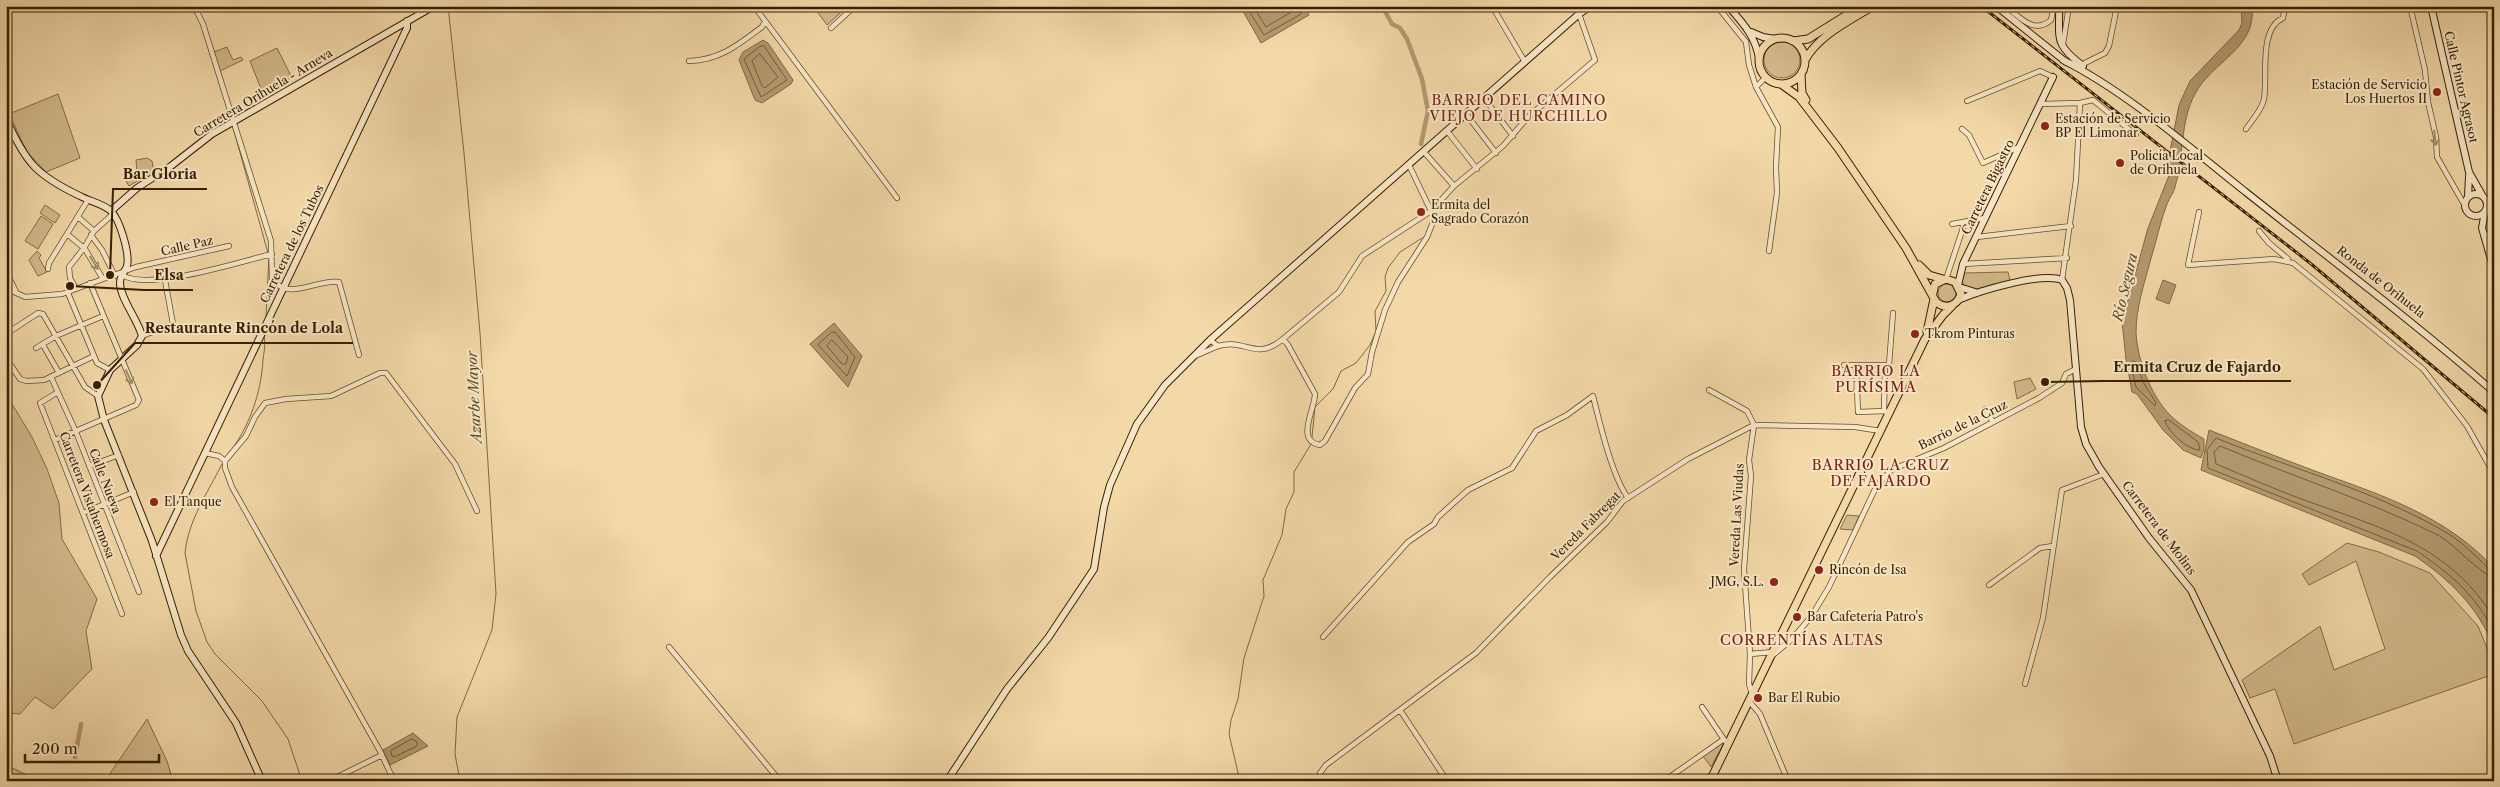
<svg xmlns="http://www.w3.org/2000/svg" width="2500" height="787" viewBox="0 0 2500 787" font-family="'Libre Caslon Text',serif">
<rect width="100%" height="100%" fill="#f3d8a8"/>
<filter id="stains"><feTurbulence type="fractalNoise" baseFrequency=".004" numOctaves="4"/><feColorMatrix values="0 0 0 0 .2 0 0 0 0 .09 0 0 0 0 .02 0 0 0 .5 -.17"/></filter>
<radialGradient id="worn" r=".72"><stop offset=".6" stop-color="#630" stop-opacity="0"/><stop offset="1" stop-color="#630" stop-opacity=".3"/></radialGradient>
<path fill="#d3b98b" stroke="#846c46" d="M813,6H848L827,25Z
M1764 60a18 18 0 1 1 36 0a18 18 0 1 1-36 0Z
M227,47L233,60L241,57L243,60L220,71L214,52Z
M277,48L292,78L263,94L250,61Z
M58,94L80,158L46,172L27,152L9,114Z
M147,158L152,161L154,171L129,186L123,176L137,172L136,160Z
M45,205L60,215L55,223L40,213Z
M41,216L53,224L38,249L25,241Z
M37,251L41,255L39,258L47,272L38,276L29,260Z
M2008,272L2010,281L1972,290L1965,287L1962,281L1963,273Z
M1938 293a9 9 0 1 1 18 0a9 9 0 1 1-18 0Z
M2030,378L2036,389L2017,399L2014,382Z
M6,394L32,437L47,469L59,503L62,539L97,599L86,631L92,669L53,709L35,697L20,714L6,713Z
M1847,515L1859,516L1853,530L1840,529Z
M2347,543L2379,552L2430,573L2478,626L2494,665V674L2294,744L2275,689L2250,698L2242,680L2320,626L2334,670L2385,649L2356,561L2309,585L2302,574Z
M147,719L167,761L173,781H105Z
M1721,742L1723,745L1711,767L1703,756Z
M6,765L25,774L29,781H6Z"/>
<path fill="#b3996f" stroke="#816843" d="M1240,6H1304L1309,15L1261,43Z
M2241,6H2252C2257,49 2212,61 2195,94C2180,121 2184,157 2175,187C2174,193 2169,198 2167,204C2160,222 2156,243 2150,262C2144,284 2136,309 2136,332C2137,359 2151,396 2170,415C2180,425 2192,432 2204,439V449L2201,458L2183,450L2163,430L2137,394L2132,392L2126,359L2122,322L2148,228L2172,168L2168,162L2179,105L2190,81L2239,30L2242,23Z
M763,40L768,43L793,80L791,84L762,103L755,100L739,60L743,52Z
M2163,280L2176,285L2169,304L2156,299Z
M834,323L862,356L848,387L810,344Z
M2209,430C2245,444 2280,458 2315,471C2381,495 2445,515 2494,568V647C2477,606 2451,581 2415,556L2201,470Z
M413,733L428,746L390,765L383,750Z"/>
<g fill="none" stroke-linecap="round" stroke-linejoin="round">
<path stroke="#745c38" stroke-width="1" d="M1246,6L1264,35L1301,14L1300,6
M1253,6L1266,27L1293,11L1294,6
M764,46L787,80L761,97L744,59L759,47Z
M760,54L778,77L765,88L762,86L752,61Z
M832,332H835L855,357L847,376L818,345Z
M832,340L848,357L846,364H842L827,346Z
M2133,361L2136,362L2143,382L2156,403L2155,406L2136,387L2131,364Z
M2169,420L2198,442L2200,450C2188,450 2169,433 2165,421Z
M2494,570L2489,569C2475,555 2460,540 2442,530C2372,490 2290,468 2216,438L2207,450L2208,468L2417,551C2449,573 2479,597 2494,634
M2494,577C2481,576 2453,542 2436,534C2366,500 2292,476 2220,446L2214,452L2216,464C2245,476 2274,489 2304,500C2379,527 2452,546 2494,619
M412,739L417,742V746L394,757L392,756L391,751Z"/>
<path stroke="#816843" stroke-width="1" d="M190,6L196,14
M448,6L464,153L480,333L496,594L492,630L457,717L455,754L460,781
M200,22L231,120
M232,124L268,253
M266,317L269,256
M1312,437L1315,407L1333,389L1341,371L1356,363L1370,345L1376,331L1375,311L1386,291L1385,277L1388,268L1400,252L1422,238
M230,452C250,425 261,393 263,360C264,351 266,345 264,336
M222,464C208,492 188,521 185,553L196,611L207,642L215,654L262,701L288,739L302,781
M1240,781L1229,734L1231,720L1238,699L1244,658L1264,596L1263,580L1282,535L1286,509L1294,492V472L1311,444"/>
<path stroke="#b3996f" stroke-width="4.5" d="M1382,6L1392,24L1400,28L1407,39L1422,79L1428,111L1421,144
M75,757L81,724"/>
<g stroke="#654d2a" stroke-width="6">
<path id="street" d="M194,6L203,24L271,241L272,278C287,303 318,278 339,282L359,355
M754,6L897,198
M1492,6L1525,62
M1717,6L1746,42L1749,65L1756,87L1778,127L1776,167L1777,193L1769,251
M2005,6C2020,17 2034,35 2051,20L2054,6
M2410,6L2425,70L2428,102L2436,137L2437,157L2465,206
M831,28L855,6
M2063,44L2069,6
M689,61C720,60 738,45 762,27L765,21
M2085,63L2105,53L2109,46L2117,6
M1756,87L1766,77
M1484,98L1513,136
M1967,101L2040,71L2053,77
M2042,104L2080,103L2093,100L2136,135
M1466,114L1496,153
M1962,129L1969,135L1983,163L2019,147
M2246,129C2252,120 2262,110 2264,99C2268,77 2258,29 2283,18L2285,6
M1447,131L1477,169
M1424,152L1454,186
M1409,165L1431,211L1435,217L1427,237L1398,282L1385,310L1372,352L1368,374L1355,388L1325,441L1320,445C1295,441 1315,409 1315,394L1288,345L1283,339L1339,292L1362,256L1431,211L1454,186L1503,146L1528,117L1595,60L1579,14
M2199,212L2188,265L2274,259L2293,263L2423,369L2467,426L2494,474
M78,217L94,231
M1952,224L1985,218
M2259,231L2269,243L2288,259
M67,234L85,249L103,279
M2483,234L2490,235L2494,239
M91,235L102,250L115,276
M1977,237L2071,226
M1963,264L2067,258
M48,269L49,263L88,200
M6,271L16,292
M121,274C144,293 242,261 272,254
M1946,279L1965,222
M2062,280L2076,180L2080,103
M6,283L10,290L25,297L62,294L136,267L229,246
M76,289L70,278L69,267L84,248L94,231L113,214
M68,293L97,363L110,370
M6,334L38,313L43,314L85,387L98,396
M142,336L173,324L165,280
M1210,340L1218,346C1247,338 1255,362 1283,339
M43,345L59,373
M36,348L56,336L103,316
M1195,356L1218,346
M6,358L20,379L26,381L44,380L94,356
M1844,365H1885
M1856,365L1858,412L1884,411
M51,377L76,432L139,592
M1709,390L1747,411L1754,425L1749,460L1751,476L1744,569L1750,654L1749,684L1752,694
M58,392L40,403L122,614
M1985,409L1993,422
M1890,413L1884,411L1885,365H1889L1893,313
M55,440L136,405L139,400L90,283
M205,453L219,456L225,461L246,436L255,417L265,403L286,399L331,396L380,373H386L455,464L477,511
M225,461V468L232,487L380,751L394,781
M89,466L119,455
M83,513L134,492
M1989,585L2040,548L2053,546
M1323,637L1408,542L1434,524L1438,517L1468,490L1512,468L1536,431L1567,415L1593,396C1600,424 1612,476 1628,498
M669,647L780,781
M1750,654L1773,652
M1773,655L1791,640L1811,617L1829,587L1876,487L1891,470L1944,448L2039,398L2062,383L2066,374L2076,369
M2025,684L2043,618L2062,490L2104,474
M1749,701L1760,714L1788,781
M1702,707L1725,741
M1400,710L1447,781
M329,781L382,755
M1321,781L1320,773L1326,765L1476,653L1550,577L1607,522L1623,501L1688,459L1754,425L1855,427L1881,431
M1664,781L1724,739"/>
</g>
<g stroke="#361f00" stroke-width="8">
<path id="secondary" d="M1728,6C1743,23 1756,37 1759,59
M1996,6L2066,62
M2059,6C2060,39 2053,43 2083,66
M2431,6L2469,172L2482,195
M1751,32L1763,37L1775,39
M2063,60C2128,93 2190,148 2247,193C2330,259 2414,322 2494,392
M6,119C26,163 36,175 80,196C89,201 104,204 111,211C120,220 130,254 127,266C125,272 120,275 120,283C120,298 138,320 142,336L137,345L110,370L98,396L104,420L152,541L181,635L188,651L236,723L262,781
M2465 205a11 11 0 1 1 22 0a11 11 0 1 1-22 0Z
M2468,197L2469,176
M111,211L137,188L171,166L212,134L434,6
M2485,212L2482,228L2494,270
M1958,285L1963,264L2053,77
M1959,287L1975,292
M1958,300C1979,291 2041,272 2062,280L2067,288L2070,300L2081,427L2086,444L2099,467L2149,538L2191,590L2270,756L2278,781
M156,556L407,28V21
M947,781L1007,689L1048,638L1094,569L1104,507L1110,485L1137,424L1165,385L1210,340L1579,14L1591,6"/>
</g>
<g stroke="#361f00" stroke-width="9">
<path id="primary" d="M1759 61a23 23 0 1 1 46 0a23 23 0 1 1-46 0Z
M1793,41L1808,39L1861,6
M1805,60C1819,35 1849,21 1873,6
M1801,74L1802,93L1806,100
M1781,84L1799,97L1838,148L1906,248L1936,302C1946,310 1957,306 1961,294L1955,282L1946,279L1935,284L1933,293
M1919,265L1929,275L1943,279
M1927,332L1934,299
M1710,781L1925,339L1943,315L1952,306"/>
</g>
<use href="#street" stroke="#f7e6c6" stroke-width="4.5"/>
<use href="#secondary" stroke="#f7e6c6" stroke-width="6"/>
<use href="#primary" stroke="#f3d8a8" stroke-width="7"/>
<g stroke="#361f00" stroke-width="3">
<path id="rail" d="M1981,6L2310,263L2494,418"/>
</g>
<use href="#rail" stroke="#f7e6c6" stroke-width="1" stroke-dasharray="4" stroke-linecap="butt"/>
</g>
<defs><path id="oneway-shaft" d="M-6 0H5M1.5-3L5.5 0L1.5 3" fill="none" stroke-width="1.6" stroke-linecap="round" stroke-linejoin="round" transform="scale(1.25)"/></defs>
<g stroke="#a08c6d">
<use href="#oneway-shaft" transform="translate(2435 138) rotate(84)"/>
<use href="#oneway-shaft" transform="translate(94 263) rotate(59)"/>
<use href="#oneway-shaft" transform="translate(129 377) rotate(67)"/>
</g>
<g fill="#8f2418" stroke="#f7e6c6" stroke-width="2">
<circle cx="2437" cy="92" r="5"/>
<circle cx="2045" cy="126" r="5"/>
<circle cx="2120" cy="163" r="5"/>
<circle cx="1421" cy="212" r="5"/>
<circle cx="1915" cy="334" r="5"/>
<circle cx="154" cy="502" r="5"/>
<circle cx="1819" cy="570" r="5"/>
<circle cx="1774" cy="582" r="5"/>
<circle cx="1797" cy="617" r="5"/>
<circle cx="1758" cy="698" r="5"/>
</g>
<g text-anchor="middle" stroke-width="4" stroke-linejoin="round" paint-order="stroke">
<g font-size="12" fill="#361f00" stroke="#f7e6c6" text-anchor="start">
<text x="2427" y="89" text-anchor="end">Estación de Servicio<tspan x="2427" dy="14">Los Huertos II</tspan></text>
<text x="2055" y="123">Estación de Servicio<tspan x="2055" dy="14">BP El Limonar</tspan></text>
<text x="2130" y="160">Policía Local<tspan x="2130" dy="14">de Orihuela</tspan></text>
<text x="1431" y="209">Ermita del<tspan x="1431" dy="14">Sagrado Corazón</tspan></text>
<text x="1925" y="338">Tkrom Pinturas</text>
<text x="164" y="506">El Tanque</text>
<text x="1829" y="574">Rincón de Isa</text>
<text x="1764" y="586" text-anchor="end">JMG, S.L.</text>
<text x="1807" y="621">Bar Cafetería Patro's</text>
<text x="1768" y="702">Bar El Rubio</text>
</g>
<g font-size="12" fill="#361f00" stroke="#f7e6c6">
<text transform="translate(2461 87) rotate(77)" y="4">Calle Pintor Agrasot</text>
<text transform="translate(263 93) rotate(-31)" y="4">Carretera Orihuela - Arneva</text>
<text transform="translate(1988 187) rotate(-64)" y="4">Carretera Bigastro</text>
<text transform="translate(292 244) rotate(-64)" y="4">Carretera de los Tubos</text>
<text transform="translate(187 246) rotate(-13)" y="4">Calle Paz</text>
<text transform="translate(2381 282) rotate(38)" y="4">Ronda de Orihuela</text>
<text transform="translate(1963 425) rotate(-26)" y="4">Barrio de la Cruz</text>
<text transform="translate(105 481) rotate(69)" y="4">Calle Nueva</text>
<text transform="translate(87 495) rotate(69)" y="4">Carretera Vistahermosa</text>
<text transform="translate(1737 515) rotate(-87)" y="4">Vereda Las Viudas</text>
<text transform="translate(1586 526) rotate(-45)" y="4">Vereda Fabregat</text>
<text transform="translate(2159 528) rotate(53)" y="4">Carretera de Molins</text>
</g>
<g font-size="14" letter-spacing="1" fill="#7a1f14" stroke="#f7e6c6">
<text x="1519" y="105">BARRIO DEL CAMINO<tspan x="1519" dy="16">VIEJO DE HURCHILLO</tspan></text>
<text x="1876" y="376">BARRIO LA<tspan x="1876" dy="16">PURÍSIMA</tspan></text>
<text x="1881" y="470">BARRIO LA CRUZ<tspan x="1881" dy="16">DE FAJARDO</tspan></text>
<text x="1802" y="645">CORRENTÍAS ALTAS</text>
</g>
<g font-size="14" font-style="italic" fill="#624a27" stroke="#f7e6c6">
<text transform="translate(2125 287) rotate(-77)" y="5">Río Segura</text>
<text transform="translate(474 397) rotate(-93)" y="5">Azarbe Mayor</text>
</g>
</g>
<path fill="none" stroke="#361f00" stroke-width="2" d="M110 275L113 189H207M70 286L144 290H193M97 385L135 343H353M2045 382L2103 381H2291"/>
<g fill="#361f00" stroke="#f7e6c6" stroke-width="2">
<circle cx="110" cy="275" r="5"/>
<circle cx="70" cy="286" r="5"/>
<circle cx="97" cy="385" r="5"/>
<circle cx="2045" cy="382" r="5"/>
</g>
<g font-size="14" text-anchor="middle" font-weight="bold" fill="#361f00" stroke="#f7e6c6" stroke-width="4" stroke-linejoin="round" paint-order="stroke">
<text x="160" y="179">Bar Gloria</text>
<text x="169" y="280">Elsa</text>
<text x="244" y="333">Restaurante Rincón de Lola</text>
<text x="2197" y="372">Ermita Cruz de Fajardo</text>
</g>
<rect width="2500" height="787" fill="none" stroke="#f3d8a8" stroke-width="25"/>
<rect x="8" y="8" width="2485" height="772" fill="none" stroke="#361f00" stroke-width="2.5"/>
<rect x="12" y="12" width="2475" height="762" fill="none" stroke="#361f00"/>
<path d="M25 754v8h134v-8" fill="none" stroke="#361f00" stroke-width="2.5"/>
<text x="32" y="754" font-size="15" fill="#361f00" stroke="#f7e6c6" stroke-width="4" paint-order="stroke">200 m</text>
<rect width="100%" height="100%" filter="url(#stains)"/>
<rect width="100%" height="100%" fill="url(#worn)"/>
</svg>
